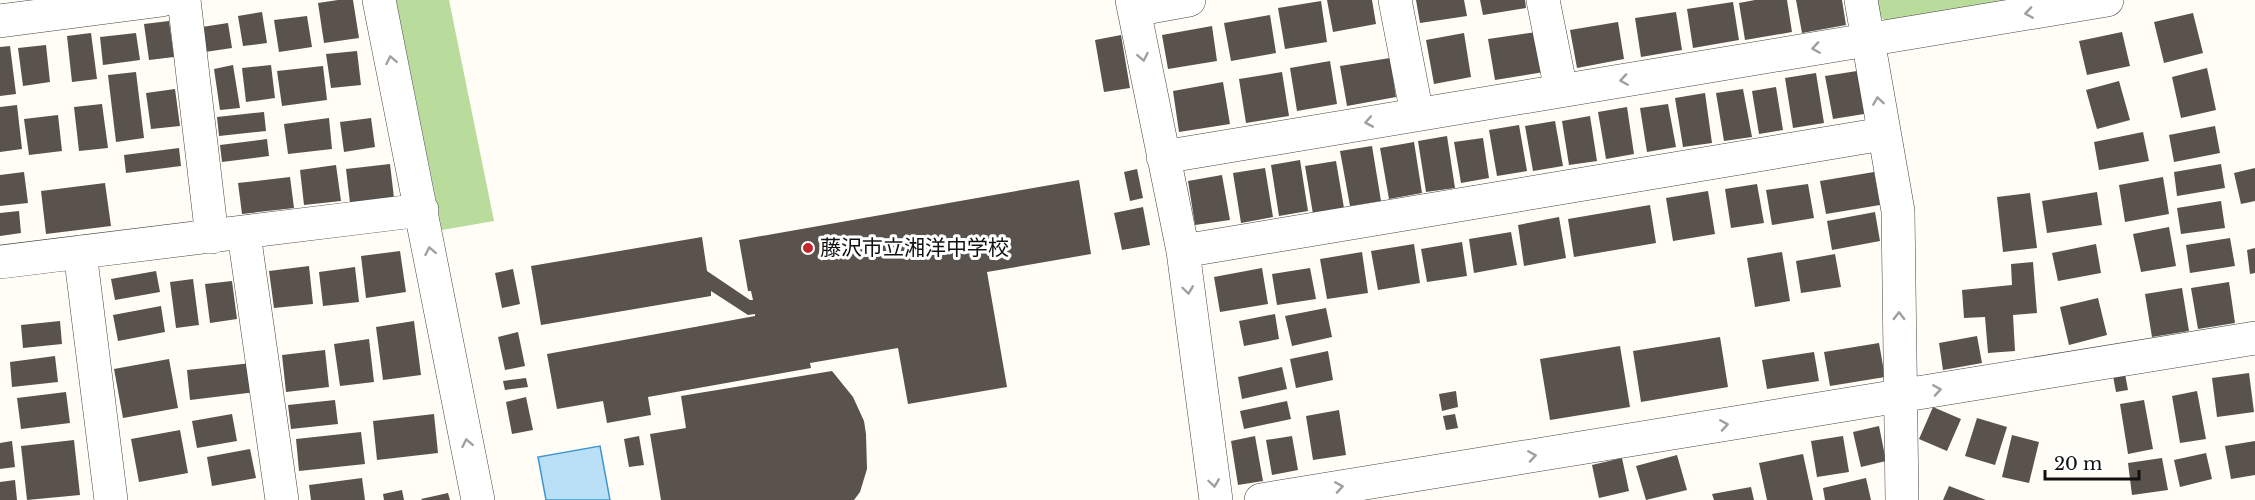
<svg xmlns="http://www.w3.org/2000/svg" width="2255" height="500" viewBox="0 0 2255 500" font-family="'Libre Baskerville','Noto Sans JP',serif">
<rect width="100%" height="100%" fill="#fffdf5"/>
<path fill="#b9dc9c" d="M396,0H449L494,221L442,230Z
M1875,0H2020L1887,22L1877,14Z"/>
<path fill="#b9e0f7" stroke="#3f96cf" stroke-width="1.5" d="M600,446L610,500H546L538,457Z"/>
<path fill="#5a524d" d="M338,0H353L359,38L324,43L318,3Z
M1327,0H1372L1376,24L1333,32Z
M1416,0H1464L1467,16L1420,23Z
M1480,0H1525L1526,8L1483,15Z
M1755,0H1787L1792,32L1745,40L1739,3Z
M1796,0H1842L1846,25L1802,33Z
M1321,1L1327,42L1285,49L1278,8Z
M1733,2L1739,40L1693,48L1687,9Z
M262,12L267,43L243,46L238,16Z
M1676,12L1682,50L1641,57L1635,18Z
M2193,13L2203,53L2164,63L2154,22Z
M1270,15L1276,53L1231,61L1224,23Z
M307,16L312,47L279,52L274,20Z
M169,21L174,57L149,60L144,24Z
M1618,22L1624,59L1577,68L1570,30Z
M228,23L232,48L205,52L202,27Z
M1212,26L1217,61L1168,69L1162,35Z
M1537,32L1544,72L1495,80L1488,39Z
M2122,32L2130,66L2087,75L2079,41Z
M91,33L97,79L72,82L67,36Z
M136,33L140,60L103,65L100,37Z
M1464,33L1471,77L1434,84L1426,40Z
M1121,35L1130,88L1104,92L1095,40Z
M46,45L50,82L23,86L18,48Z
M10,46L16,94L0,96V47Z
M357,51L361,85L331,88L326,54Z
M1390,58L1396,97L1347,106L1340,66Z
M1330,61L1337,104L1297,111L1290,68Z
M233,65L240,108L220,110L214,69Z
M271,65L275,98L246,102L242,68Z
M323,66L327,100L282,106L277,71Z
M2207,68L2216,110L2181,118L2172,77Z
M1857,71L1864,114L1833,119L1825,76Z
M136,72L144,138L116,142L108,75Z
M1282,72L1289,116L1246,123L1239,79Z
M1816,73L1824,123L1793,128L1785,78Z
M2119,81L2130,120L2097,129L2086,90Z
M1223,82L1230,124L1179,132L1173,91Z
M1776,87L1783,130L1759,134L1752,91Z
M175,89L180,126L151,129L146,93Z
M1743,89L1752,137L1724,141L1716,93Z
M1705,93L1712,143L1683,147L1675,98Z
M102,104L108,148L79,151L74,107Z
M1668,104L1676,147L1647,152L1640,108Z
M17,105L22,149L0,152V107Z
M1627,107L1634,154L1606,159L1598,112Z
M264,112L266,131L219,136L217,117Z
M58,115L62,151L29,155L24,119Z
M1590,116L1597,161L1569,165L1562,121Z
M329,118L332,149L288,154L284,124Z
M371,118L375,147L344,152L340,122Z
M1555,121L1563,166L1533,171L1525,126Z
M1519,125L1527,171L1497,176L1489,130Z
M2215,126L2220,153L2174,162L2169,135Z
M2143,132L2149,161L2099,170L2094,142Z
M1447,136L1455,188L1426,192L1418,141Z
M1483,138L1489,178L1461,183L1454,142Z
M267,139L269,156L222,162L220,145Z
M1414,142L1422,193L1389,199L1380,148Z
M1372,146L1381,201L1350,206L1340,151Z
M179,148L181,166L126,173L124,155Z
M1300,160L1308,211L1279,216L1271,165Z
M1336,161L1344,208L1313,214L1305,166Z
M390,164L394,198L350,203L346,169Z
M2221,164L2225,188L2177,196L2174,172Z
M336,165L341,201L304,205L300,170Z
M1265,168L1273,217L1241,223L1233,173Z
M2255,168V201L2241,204L2234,173Z
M1137,169L1143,198L1130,201L1124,172Z
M24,172L28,203L0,206V175Z
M1874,172L1880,205L1826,214L1820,181Z
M1222,175L1230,220L1195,225L1188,181Z
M290,177L294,208L242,214L238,183Z
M2163,177L2169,214L2125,222L2119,185Z
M1079,180L1091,254L987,272L1007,387L908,404L898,348L810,363L811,368L648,397L651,415L607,423L603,401L557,409L547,354L755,316V314L748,315L711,291V296L541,325L531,266L702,237L707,271L750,300H753L751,291H748L739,240Z
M105,183L111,226L46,234L41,191Z
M1757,184L1764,223L1731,228L1725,189Z
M1808,184L1814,218L1772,225L1766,190Z
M1708,191L1715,234L1673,241L1666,198Z
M2097,192L2102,225L2047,233L2042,201Z
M2030,193L2037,248L2003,252L1997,197Z
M2221,201L2225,228L2181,234L2177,208Z
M1650,205L1656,243L1574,257L1568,219Z
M1143,207L1150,245L1122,250L1114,213Z
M19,211L21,233L0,236V213Z
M1875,212L1880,241L1832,250L1827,221Z
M1559,217L1566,258L1524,266L1518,225Z
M2169,227L2176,266L2141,272L2133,234Z
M1511,232L1517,265L1474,273L1469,239Z
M2230,238L2235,266L2190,273L2186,245Z
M1462,242L1467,276L1427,282L1421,249Z
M1414,244L1420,283L1378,290L1371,251Z
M2096,244L2101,273L2058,281L2052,253Z
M2255,248V273L2250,274L2247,250Z
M400,251L406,292L366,298L361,256Z
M1362,252L1368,293L1327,299L1320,259Z
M1782,252L1790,301L1755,307L1747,258Z
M1835,254L1841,287L1801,293L1796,261Z
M2033,262L2037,313L2013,315L2015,351L1988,353L1985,317L1964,318L1962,290L2012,285L2011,264Z
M309,266L313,304L274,308L269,271Z
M355,267L359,302L323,306L319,272Z
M1262,268L1268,304L1220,312L1214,277Z
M1310,268L1316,299L1277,305L1272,274Z
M513,269L520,304L502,308L495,273Z
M156,271L160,292L115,300L111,279Z
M193,279L199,325L176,328L170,282Z
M232,281L237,319L210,323L205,284Z
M2229,282L2235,323L2198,329L2191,288Z
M2182,288L2189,331L2152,337L2145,294Z
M2098,298L2107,335L2069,345L2060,307Z
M161,306L165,332L118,341L113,315Z
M1326,308L1332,337L1292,346L1285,316Z
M1275,314L1279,339L1244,346L1239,321Z
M60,321L62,344L23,348L21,325Z
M414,321L421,375L383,380L376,327Z
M518,332L525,366L505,370L498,337Z
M1977,336L1982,363L1943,370L1939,343Z
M1720,337L1728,387L1641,402L1633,351Z
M369,339L374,382L340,386L334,344Z
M1879,343L1885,377L1830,386L1824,352Z
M1620,346L1630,407L1550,420L1540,359Z
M325,350L329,387L286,392L282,355Z
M1328,351L1333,380L1296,388L1290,359Z
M1814,352L1819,381L1767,389L1762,360Z
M55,356L58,382L12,387L10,362Z
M169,359L178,408L123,418L114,369Z
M252,363L256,392L190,400L187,370Z
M1282,367L1287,389L1242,399L1238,377Z
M832,371L853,397L864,421L866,434L867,469L860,492L854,500H661L650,434L686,428L681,396Z
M2249,373L2254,412L2217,417L2212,378Z
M2125,374L2128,390L2116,392L2113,376Z
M526,378L528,387L505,390L503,381Z
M1456,391L1458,407L1442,411L1439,394Z
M2197,391L2206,439L2180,443L2172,396Z
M66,392L70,423L21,429L17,398Z
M526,397L533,430L512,434L506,402Z
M335,400L338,424L291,429L288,405Z
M2144,400L2153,449L2128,454L2120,404Z
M1287,401L1291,419L1244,429L1240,411Z
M1933,407L1961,419L1947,451L1919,439Z
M1339,410L1346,455L1313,460L1306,416Z
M232,414L237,441L197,448L192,421Z
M434,414L438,453L377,460L373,421Z
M1455,414L1458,428L1446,430L1443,416Z
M1977,418L2007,427L1995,465L1965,456Z
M1879,426L1886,461L1861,467L1853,432Z
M180,430L188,473L139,482L131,439Z
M361,432L365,464L299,471L296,439Z
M2012,435L2039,442L2029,483L2002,477Z
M639,436L644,465L629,467L624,439Z
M1255,436L1263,481L1238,485L1231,441Z
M1292,436L1298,470L1272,475L1266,440Z
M1843,436L1849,472L1817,477L1811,441Z
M74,440L80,495L27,500L21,446Z
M12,441L15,467L0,469V443Z
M2255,441V475L2231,479L2225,446Z
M250,449L256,478L212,486L207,457Z
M2206,453L2212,479L2180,487L2174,460Z
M1803,454L1813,500H1767L1759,463Z
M1677,455L1687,490L1646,500L1636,466Z
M1622,458L1629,491L1599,498L1592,465Z
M2162,458L2168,490L2132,495L2128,463Z
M362,478L365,500H311L309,485Z
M1866,478L1871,500H1825L1823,488Z
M15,480L17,500H0V482Z
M1949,486L1986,500H1943Z
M1751,487L1754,500H1714L1712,494Z
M402,490L404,500H384L383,494Z
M448,493L450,500H422L421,499Z"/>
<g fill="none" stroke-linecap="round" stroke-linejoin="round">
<g stroke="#444" stroke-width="34">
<path id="minor" d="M184,0L212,237
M379,0L478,500
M1132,0L1183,251L1216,500
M1395,0L1417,114
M1543,0L1561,90
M1861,0L1898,211L1902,500
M1134,10L1189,0
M0,21L162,0
M1163,157L2107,0
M244,234L282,500
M1183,251L1883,134
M80,252L111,500
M0,262L422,210
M1261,500L2255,338"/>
</g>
<use href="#minor" stroke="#fff" stroke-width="33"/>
</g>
<defs><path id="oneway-chevron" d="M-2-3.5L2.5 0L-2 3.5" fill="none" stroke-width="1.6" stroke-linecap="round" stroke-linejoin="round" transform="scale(1.5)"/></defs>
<g stroke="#a0a0a0">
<use href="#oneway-chevron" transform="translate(2029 13) rotate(171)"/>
<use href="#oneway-chevron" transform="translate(1816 48) rotate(171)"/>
<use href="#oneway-chevron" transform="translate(1143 57) rotate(79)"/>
<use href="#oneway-chevron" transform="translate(391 60) rotate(-101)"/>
<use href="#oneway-chevron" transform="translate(1624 80) rotate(171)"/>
<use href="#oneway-chevron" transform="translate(1878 101) rotate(-99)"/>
<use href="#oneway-chevron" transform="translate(1369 122) rotate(170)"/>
<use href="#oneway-chevron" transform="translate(430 251) rotate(-101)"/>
<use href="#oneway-chevron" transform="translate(1188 290) rotate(82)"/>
<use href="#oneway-chevron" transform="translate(1899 316) rotate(-90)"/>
<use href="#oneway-chevron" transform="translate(1937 390) rotate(-9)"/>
<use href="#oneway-chevron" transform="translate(1724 425) rotate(-9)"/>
<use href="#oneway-chevron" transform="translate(467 443) rotate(-101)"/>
<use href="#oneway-chevron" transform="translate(1532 456) rotate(-9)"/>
<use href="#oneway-chevron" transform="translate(1214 483) rotate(82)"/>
<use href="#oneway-chevron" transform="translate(1339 487) rotate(-9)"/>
</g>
<circle fill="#c4262e" stroke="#fff" stroke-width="2" cx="808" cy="248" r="6"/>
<g text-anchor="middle" stroke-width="6" stroke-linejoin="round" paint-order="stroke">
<g font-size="21" fill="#111" stroke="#fff" text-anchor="start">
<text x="820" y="255">藤沢市立湘洋中学校</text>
</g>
</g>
<path d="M2045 470v9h94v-9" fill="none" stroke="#111111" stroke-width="3"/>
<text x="2054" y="470" font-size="18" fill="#111111" stroke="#ffffff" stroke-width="4.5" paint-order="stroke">20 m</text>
</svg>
